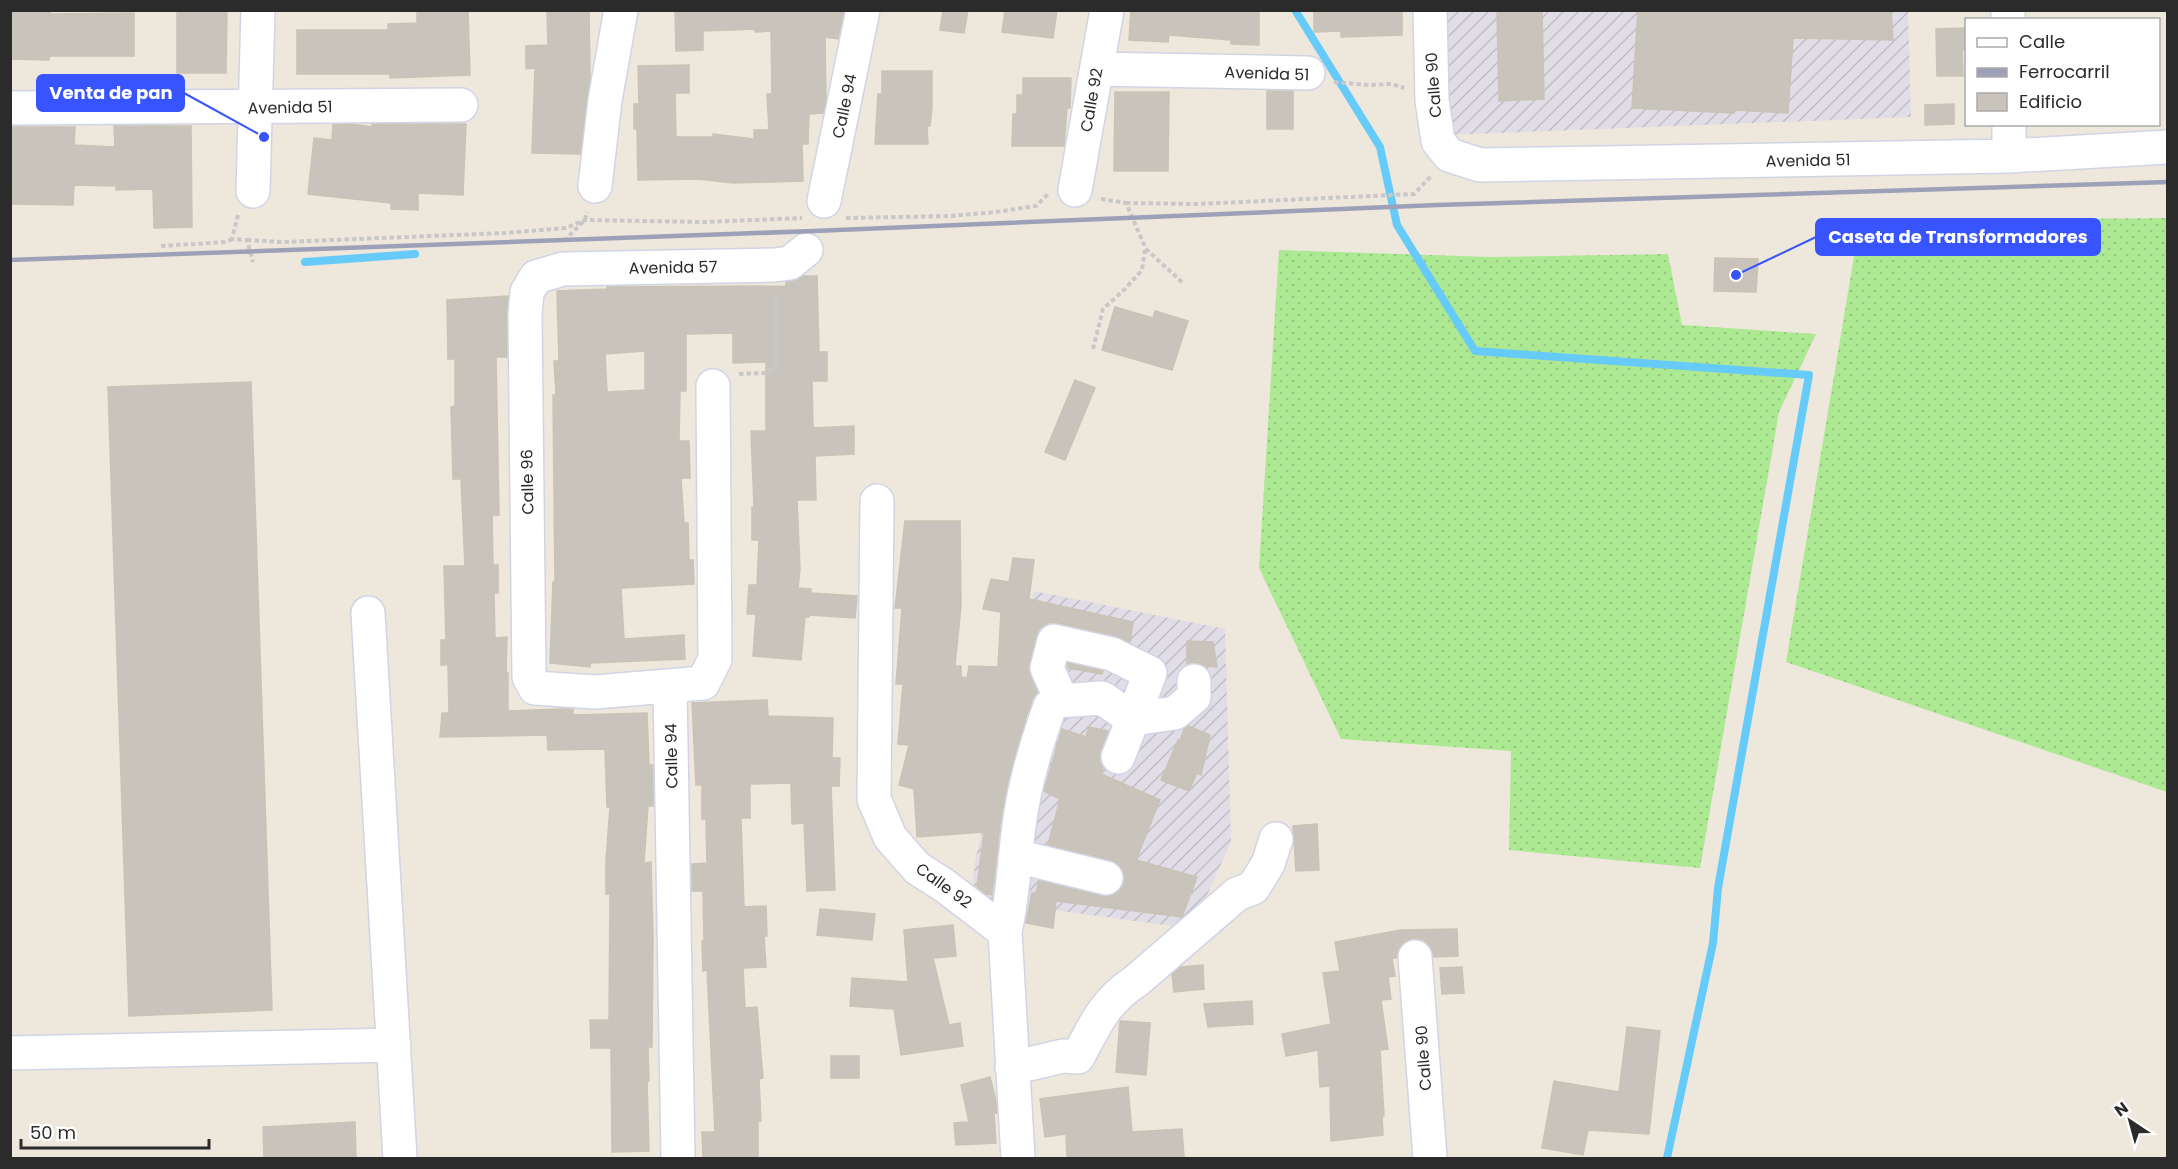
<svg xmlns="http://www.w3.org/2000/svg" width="2178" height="1169" viewBox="0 0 2178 1169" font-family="Poppins,sans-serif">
<defs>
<pattern id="industrial-furrows" width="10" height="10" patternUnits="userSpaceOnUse" patternTransform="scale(1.5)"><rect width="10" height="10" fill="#e0dde6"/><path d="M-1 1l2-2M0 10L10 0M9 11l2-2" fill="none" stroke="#c0bec5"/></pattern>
<pattern id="grass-dots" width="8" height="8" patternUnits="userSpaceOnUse" patternTransform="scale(1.5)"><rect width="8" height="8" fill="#ade993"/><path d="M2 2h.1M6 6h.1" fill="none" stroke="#95c87f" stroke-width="1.8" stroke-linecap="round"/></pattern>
</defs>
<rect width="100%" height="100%" fill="#eee7dc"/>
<path fill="url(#industrial-furrows)" d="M1443,11H1908L1911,117L1447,135Z
M1034,591L1225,629L1231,842L1200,911L1187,928L1031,907L972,897L975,862Z"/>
<path fill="url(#grass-dots)" d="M2167,218V792L1786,662L1860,221Z
M1279,250L1490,257L1668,254L1682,325L1816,334L1779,412L1700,868L1509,850L1511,751L1341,739L1259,568Z"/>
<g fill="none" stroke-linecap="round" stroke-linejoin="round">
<path stroke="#66cbf9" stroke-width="8" d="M1295,10L1380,147L1397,225L1475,351L1809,375L1718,888L1713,943L1667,1158
M305,262L415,254"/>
</g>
<path fill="#c9c4bb" stroke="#c9c3b5" stroke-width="1.5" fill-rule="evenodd" d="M10,10H50V14L134,13V56H50L49,60L10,59Z
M177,10H227L226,73H177Z
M417,10H468L470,75L390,78V74H297V30H388V24L417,23Z
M547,10H589L590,78L580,154L532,153L535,68L526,69V46L548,45Z
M675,10H844L838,39L825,37L826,100L823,113L809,114L808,144H802L803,181L733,183L698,179L638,180L637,129H634V104H639L638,66L689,65V93H675L676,137H713V134L754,139V130H769L767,94H772L771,31L755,32V29L703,31V50L676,51Z
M943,10H968L964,33L940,30Z
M1005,10H1057L1053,38L1002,32Z
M1131,10H1259V45L1231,44V40L1169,35L1168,42L1129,40Z
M1314,10H1402V35L1341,37V31L1314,32Z
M1497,10H1542L1544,99L1499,101Z
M1638,10H1891L1893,40L1793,38L1788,113L1735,110L1734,113L1632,108Z
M1966,28V50H1962L1963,76H1937L1936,29Z
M882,71H932V108L930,126H927L928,144H875L878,94H882Z
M1023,78H1071L1070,108H1067L1064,146H1012L1013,114H1017V95H1023Z
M1267,91H1293V129H1267Z
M1115,92H1169L1168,171H1114Z
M1954,104V124L1925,125V105Z
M351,124L372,127V124H466L463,195L418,193V210L391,209V203L308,194L314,138L332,140L333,125Z
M114,126H191L192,227L154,228L153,189L116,190V186L74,185L73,205L11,204L12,127H75L74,145L115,147Z
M1715,258L1758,259L1756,292L1714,291Z
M803,276H817L819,352H827V381H812L813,428L854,426V454L815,456L816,500H797L800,569L798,588L811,589V593L857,596L855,618L810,615L809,617H805L801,660L753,656L756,614H747L749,585H757L759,540H752V507H754L751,431H766V362L733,363V333L686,334V391H680L679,441H689L690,478H681L684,523H688L689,560H693L694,584L621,588L624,639L684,635L685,659L590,663V667L550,663L553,582H555L553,395H556L554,361H559L557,291L607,289V287L786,286V282ZM645,351V390L607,392L605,354Z
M508,296L507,357H496L499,515H492L493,565H498V593H494L495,638L507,637L506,673H508V711L563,709H573V715L647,713L649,765H653V806H648L644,863L651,862L653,937L652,1047H648L649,1081H647L649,1151L612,1152L611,1048H591L590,1020H609L610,894H606V860L610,807H607L605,749L548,750L547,735L440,737L442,713H449L448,665H441V640H446L444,566H465L461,479H453L451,407L455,406V359H448L447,300Z
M1115,307L1153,318L1155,311L1188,321L1172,370L1102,350Z
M1075,380L1095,388L1065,460L1045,452Z
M251,382L272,1010L129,1016L108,387Z
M905,521H960L961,606L955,666H961V677L967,678L969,666L998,667L1001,612L983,609L991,579L1009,582L1013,558L1034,560L1029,599L1133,622L1130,642L1116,636L1058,623H1048L1040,628L1036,636L1029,664L1030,676L1038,693L1032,700L1027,714L1009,776L1000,824L992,895L986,894L977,887L984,832L917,837L914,789L899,785L909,745L898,744L903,684H896L902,608H895Z
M1187,641L1213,642L1217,667L1205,666L1195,662L1187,664Z
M1068,663L1103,671L1102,674L1068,668Z
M767,700L768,716L833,718L832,758H840L839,786H831L835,890L807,891L804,823L792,824L791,783L750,784V818H741L744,907L766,906L767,936H764L766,967L743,968L745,1008L757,1007L763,1078L759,1079L761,1121H758V1158H703L702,1132H715L707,970L703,971L702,941H704L703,891H692V864L707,863L706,819H702V785H696L692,703Z
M1188,726L1210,735L1201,775L1197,773L1189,791L1161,780L1178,740L1180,741L1184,729Z
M1089,727L1108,731L1100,751L1099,759L1103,768L1101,774L1160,800L1136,860L1197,877L1182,917L1056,901L1053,928L1026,923L1032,893H1036L1039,881L1102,896H1112L1120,890L1124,883V872L1118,864L1111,860L1048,845L1060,799L1044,791L1062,729L1086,737Z
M1317,824L1319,870L1296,871L1293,826Z
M820,909L875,914L872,940L817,935Z
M953,925L956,956L933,958L949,1025L960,1023L963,1046L901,1055L894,1009L850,1006L852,978L908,982L904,930Z
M1457,929L1458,956L1434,957L1430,946L1424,940L1414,938L1404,942L1398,949L1396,958H1392L1395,976L1388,977L1391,999L1381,1000L1388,1049L1380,1050L1384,1116H1382L1383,1135L1331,1141L1330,1086L1320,1087L1318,1050L1286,1056L1282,1034L1331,1024L1323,973L1340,971L1335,942L1401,930Z
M1203,965L1204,989L1174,992L1172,974L1181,967Z
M1462,967L1464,993L1442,994L1440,968Z
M1252,1001L1253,1024L1208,1027L1204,1004Z
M1120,1021L1150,1023L1146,1075L1116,1072Z
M1627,1027L1660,1031L1649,1134L1588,1130L1583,1155L1542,1148L1554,1081L1619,1092Z
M831,1056H859V1078H831Z
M990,1077L996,1101L997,1113H994L996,1143L956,1145L954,1123L969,1122L961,1085Z
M1128,1087L1132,1132L1182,1129L1184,1158H1067L1066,1134L1045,1137L1040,1099Z
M355,1122L356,1158H264L263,1127Z"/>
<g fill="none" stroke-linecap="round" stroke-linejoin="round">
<g stroke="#d1d4e5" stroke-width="36">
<path id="minor" d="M1430,10L1432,100L1438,141L1449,155L1480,165L2009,156L2168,147
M2008,10V20
M1097,69L1308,73
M10,108L461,105
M2009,124V156
M595,186L605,100L621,10
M1075,190L1107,10
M253,191L258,10
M824,201L863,10
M713,386L715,659L703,683L595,692L535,688L529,677L525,315L527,292L536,277L563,269L775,265L790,263L806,250
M877,501L874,799L890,837L917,868L945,886L1005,932
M368,613L400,1158
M670,687L678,1158
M1056,688L1047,668L1054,641L1112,654L1150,673L1133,719L1175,713L1194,697V681
M1016,856L1106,878
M1415,957L1430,1158
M10,1053L394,1045
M1012,1068L1063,1056L1078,1057C1095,1025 1104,1002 1136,981L1237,894L1253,888L1268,864L1276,839
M1018,1158L1005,932C1013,897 1014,862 1019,826C1024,785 1036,745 1050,706L1058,701L1102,698L1133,719L1118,757"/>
</g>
<path stroke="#c8c8c8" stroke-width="4" stroke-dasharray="4.5 3" stroke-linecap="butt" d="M1334,82L1369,85L1392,84L1404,88
M1101,199L1126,203L1146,249L1184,284
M1126,203L1197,204L1414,194L1432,175
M238,215L232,239L247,240L253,262
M846,218L950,216L996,212L1036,206L1048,194
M247,240L283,242L505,233L566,228L585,220L705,222L802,218
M564,241L585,220L587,212
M161,246L226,242L232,239
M1093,349L1103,309L1125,289L1142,270L1145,250
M739,374L768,373L776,366V293"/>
<use href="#minor" stroke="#fff" stroke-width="33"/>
<path stroke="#9ea0b7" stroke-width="4.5" d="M10,260L814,231L1437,205L2168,182"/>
</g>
<g text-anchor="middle" stroke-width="6" stroke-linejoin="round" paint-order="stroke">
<g font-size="16" fill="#2b2b2b" stroke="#fff">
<text transform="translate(1267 73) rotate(2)" y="6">Avenida 51</text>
<text transform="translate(1433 85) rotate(-94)" y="6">Calle 90</text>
<text transform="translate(1091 100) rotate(-80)" y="6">Calle 92</text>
<text transform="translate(844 106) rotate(-78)" y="6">Calle 94</text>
<text transform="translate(290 107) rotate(-1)" y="6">Avenida 51</text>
<text transform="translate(1808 160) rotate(-1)" y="6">Avenida 51</text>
<text transform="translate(673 267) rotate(-1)" y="6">Avenida 57</text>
<text transform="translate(527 482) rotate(-91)" y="6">Calle 96</text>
<text transform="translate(671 756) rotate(-91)" y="6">Calle 94</text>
<text transform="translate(944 885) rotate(36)" y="6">Calle 92</text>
<text transform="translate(1423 1058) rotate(-94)" y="6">Calle 90</text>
</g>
</g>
<path fill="none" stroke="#3754ff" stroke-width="2" d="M264 137L184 93M1736 275L1816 237"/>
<g fill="#3754ff" stroke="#fff" stroke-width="2">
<circle cx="264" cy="137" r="6"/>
<circle cx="1736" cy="275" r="6"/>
</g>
<g fill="#3754ff" stroke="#3754ff" stroke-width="2">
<rect x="37" y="75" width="147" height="36" rx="6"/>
<rect x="1816" y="219" width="284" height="36" rx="6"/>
</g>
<g font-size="18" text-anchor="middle" font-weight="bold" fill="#fff">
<text x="111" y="99">Venta de pan</text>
<text x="1958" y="243">Caseta de Transformadores</text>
</g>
<rect width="2178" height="1169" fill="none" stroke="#2b2b2b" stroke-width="24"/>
<rect x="1965" y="18" width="195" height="108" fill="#ffffff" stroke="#aaaaaa" stroke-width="1.5"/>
<rect x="1977" y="38" width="30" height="9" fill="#ffffff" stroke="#aaaaaa" stroke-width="1.5"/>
<text x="2019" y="48" font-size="18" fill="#2b2b2b">Calle</text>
<rect x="1977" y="68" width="30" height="9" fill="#9ea0b7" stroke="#aaaaaa" stroke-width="1.5"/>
<text x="2019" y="78" font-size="18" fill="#2b2b2b">Ferrocarril</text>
<rect x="1977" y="93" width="30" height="18" fill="#c9c4bb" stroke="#aaaaaa" stroke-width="1.5"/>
<text x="2019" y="108" font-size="18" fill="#2b2b2b">Edificio</text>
<g transform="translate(2130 1121) rotate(324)" stroke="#ffffff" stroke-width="4.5" paint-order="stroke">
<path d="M0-4.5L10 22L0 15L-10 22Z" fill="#2b2b2b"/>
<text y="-9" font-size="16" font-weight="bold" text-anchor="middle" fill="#2b2b2b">N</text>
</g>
<path d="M21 1139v9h188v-9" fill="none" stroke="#2b2b2b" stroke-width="3"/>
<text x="30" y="1139" font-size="18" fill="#2b2b2b" stroke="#ffffff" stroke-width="4.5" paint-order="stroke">50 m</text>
</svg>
